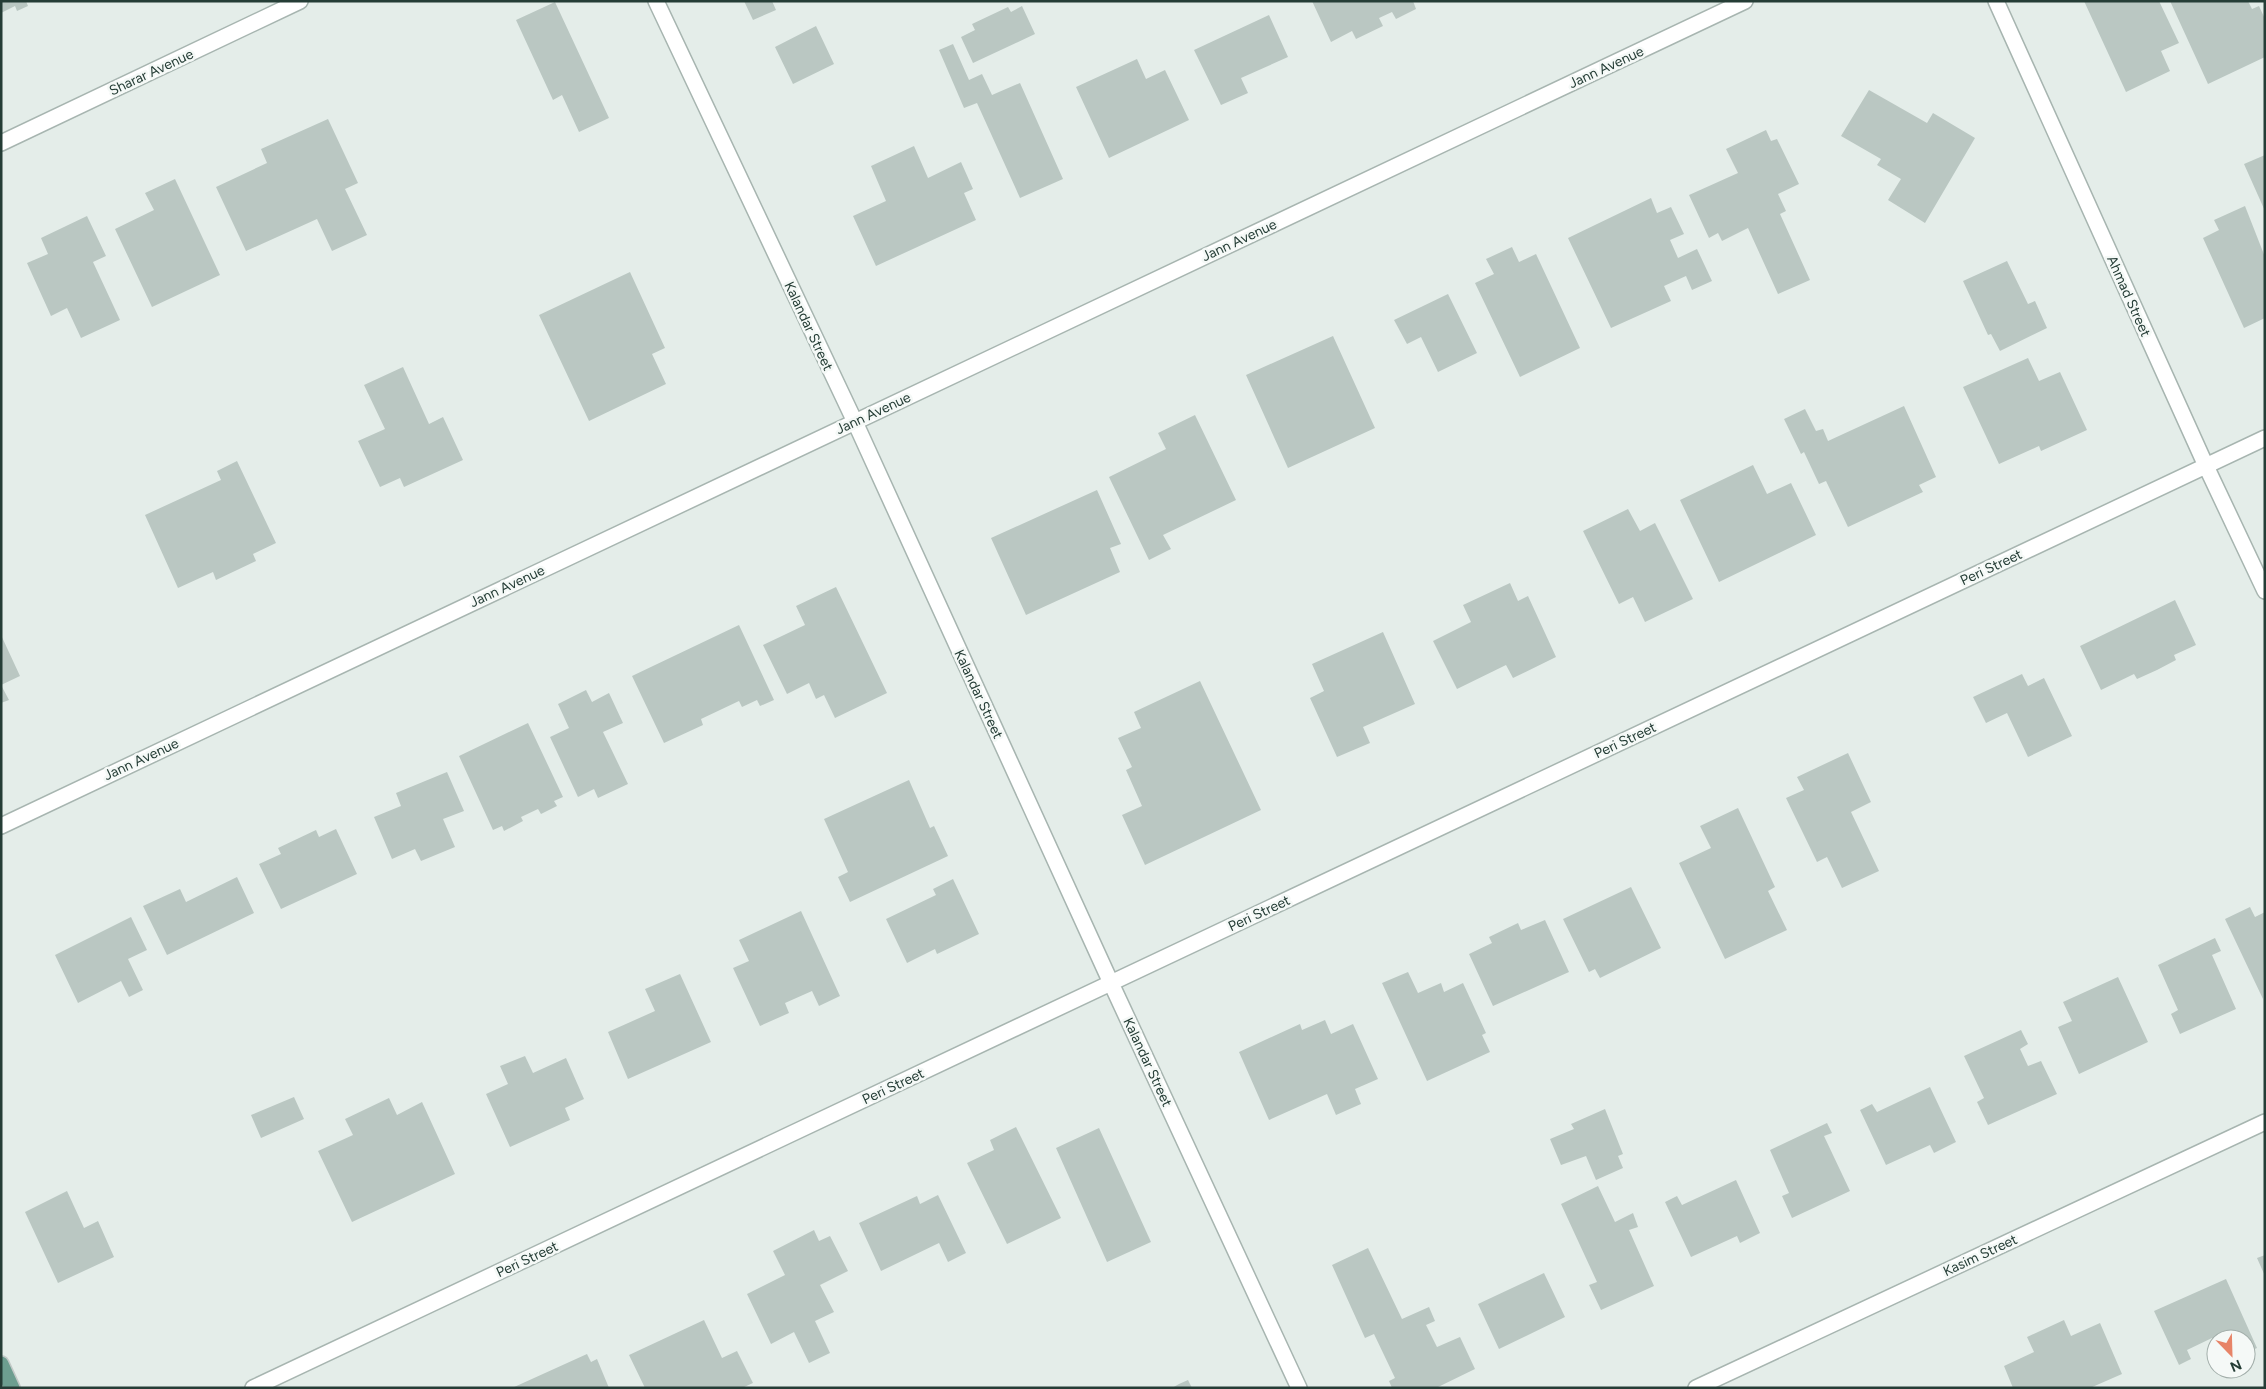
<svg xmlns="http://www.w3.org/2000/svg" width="2266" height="1389" viewBox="0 0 2266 1389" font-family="Figtree,sans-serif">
<rect width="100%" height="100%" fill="#e4ede9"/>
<path fill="#bac7c2" d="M1,1H26L28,6L17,11L15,6L1,13Z
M744,1H772L776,10L753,20Z
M1312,1H1413L1416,9L1396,19L1392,12L1379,18L1383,26L1356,39L1352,31L1331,42Z
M2084,1H2159L2179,43L2161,51L2170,71L2126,92Z
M2170,1H2248L2252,9L2259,6L2265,19V57L2208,84Z
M555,2L609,118L579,132L562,95L553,100L516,20Z
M1022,6L1035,34L973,63L961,37L975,30L972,24L1008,7L1011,12Z
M1269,15L1288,57L1241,78L1248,93L1221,105L1194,50Z
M816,26L834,64L793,84L775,47Z
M953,44L969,80L982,74L992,95L1020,83L1063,179L1020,198L977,103L964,108L939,50Z
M1137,59L1146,79L1165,70L1189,120L1109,158L1076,87Z
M1869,90L1927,123L1933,113L1975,138L1925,223L1888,200L1901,179L1877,165L1881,159L1841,136Z
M328,119L358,183L345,189L367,235L332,251L317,219L246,251L216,187L267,163L261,149Z
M1766,130L1771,141L1777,139L1799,184L1778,194L1786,211L1780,214L1810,280L1778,294L1748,228L1722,241L1718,233L1709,238L1689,195L1738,173L1726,149Z
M914,146L928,178L961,162L973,189L964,193L976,220L876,266L853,216L886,201L871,166Z
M2265,155V211L2244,164Z
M175,179L220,275L152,307L115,229L154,210L145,193Z
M1651,198L1657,213L1671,207L1684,234L1670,240L1678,258L1697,249L1712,281L1692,290L1686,276L1664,286L1671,301L1611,328L1568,238Z
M2245,206L2265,257V318L2244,328L2203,238L2219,230L2214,220Z
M87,216L106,256L93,262L120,320L81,338L67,308L51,316L27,263L48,254L41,238Z
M1512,247L1519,262L1536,254L1580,348L1520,377L1475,283L1494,274L1486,259Z
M2007,261L2028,304L2035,301L2047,328L2000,351L1991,334L1988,335L1963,281Z
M630,272L665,348L652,354L666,384L589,421L539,315Z
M1448,294L1477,353L1438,372L1421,337L1407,344L1394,320Z
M1333,336L1375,428L1288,468L1246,375Z
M2028,358L2039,381L2060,372L2087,430L2041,451L2039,446L1999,464L1963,387Z
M403,367L429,424L443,417L463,460L404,487L400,478L380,487L358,441L385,429L364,385Z
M1904,406L1936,477L1919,485L1923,492L1848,527L1826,481L1819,484L1804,452L1801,454L1784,419L1805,409L1816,431L1823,429L1828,441Z
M1195,415L1236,500L1163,535L1171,549L1149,560L1109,477L1166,449L1158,433Z
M237,461L276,543L253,554L256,561L216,580L213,572L178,588L145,515L221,480L217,471Z
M1753,465L1767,494L1791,483L1816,535L1719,582L1680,500Z
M1097,490L1121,544L1110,548L1120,572L1026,615L991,538Z
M1628,509L1640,531L1655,523L1693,599L1645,622L1633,597L1619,604L1583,531Z
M1510,583L1518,601L1528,596L1556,657L1513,678L1506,665L1457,689L1433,641L1471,622L1463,605Z
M836,587L887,693L835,718L824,695L816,699L809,683L787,694L763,645L805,625L796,606Z
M2175,600L2196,645L2174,655L2176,660L2157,670L2137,679L2134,674L2101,690L2080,646Z
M739,625L774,700L760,706L757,700L742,707L739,701L701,719L703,725L664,743L632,676Z
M1383,632L1415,704L1363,727L1370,743L1337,757L1310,698L1324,691L1312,664Z
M1,635L20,676L1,685L9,700L1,703Z
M2022,674L2028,686L2044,678L2072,736L2028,757L2007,713L1986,723L1973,697Z
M1200,681L1261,810L1145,865L1122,815L1142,806L1126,770L1132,767L1118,738L1141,728L1134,712Z
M586,690L592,702L609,693L623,723L603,732L628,784L598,798L594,789L578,797L550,737L569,728L558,704Z
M528,723L563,797L554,801L557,806L541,814L538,809L521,817L523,821L504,831L502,826L493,830L459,756Z
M1848,753L1871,802L1851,812L1879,871L1842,888L1827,857L1817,862L1786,798L1804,790L1797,777Z
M447,772L464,811L443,819L455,847L421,861L415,849L392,859L374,817L401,806L396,793Z
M909,780L930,828L934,826L948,856L850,902L838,877L848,872L824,819Z
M1738,808L1775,887L1768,891L1787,930L1725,959L1679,863L1711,848L1700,826Z
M336,829L357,874L281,909L259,864L281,854L278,848L316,830L319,837Z
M237,877L254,913L167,955L143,906L180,889L186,902Z
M953,879L979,934L937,954L935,949L907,963L886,919L936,895L933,889Z
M1631,887L1661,948L1600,978L1595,969L1589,972L1563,919Z
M2250,907L2255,917L2265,912L2263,999L2225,919Z
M801,911L840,996L819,1006L812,991L785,1003L789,1013L760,1026L733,968L749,961L739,940Z
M131,917L147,950L128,959L143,990L129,997L121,981L78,1003L55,955Z
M1545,920L1569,972L1493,1006L1469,954L1492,943L1489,937L1518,923L1521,930Z
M2215,938L2221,951L2212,955L2236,1009L2180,1034L2171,1014L2178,1010L2158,965Z
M1408,972L1418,993L1441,983L1444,992L1463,983L1486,1033L1482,1035L1490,1052L1427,1081L1382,983Z
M680,974L711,1042L628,1079L608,1032L655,1011L645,989Z
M2118,977L2148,1042L2079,1074L2058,1027L2072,1021L2063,1002Z
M1325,1020L1331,1034L1353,1024L1378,1079L1355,1089L1361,1104L1336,1115L1327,1094L1269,1120L1239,1052L1300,1024L1302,1030Z
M2021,1030L2028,1044L2020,1049L2028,1066L2041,1061L2057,1094L1988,1125L1977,1102L1984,1098L1964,1056Z
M525,1056L533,1073L566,1058L584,1099L565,1108L570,1120L510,1147L486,1094L508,1084L500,1066Z
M1930,1087L1956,1142L1934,1153L1930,1145L1886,1165L1860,1110L1872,1104L1877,1112Z
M294,1097L304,1119L261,1138L251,1115Z
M389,1098L397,1115L422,1102L455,1174L352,1222L318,1151L353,1135L345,1119Z
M1605,1109L1623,1154L1618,1156L1623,1168L1596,1180L1586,1156L1561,1165L1550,1139L1574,1129L1571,1124Z
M1827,1123L1832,1133L1824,1136L1850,1191L1792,1218L1782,1196L1789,1193L1770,1150Z
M1016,1127L1061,1218L1007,1244L967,1163L994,1150L990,1140Z
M1099,1128L1151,1242L1107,1262L1056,1148Z
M1736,1180L1760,1233L1740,1243L1737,1236L1691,1257L1665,1202L1677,1196L1682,1205Z
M1598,1186L1615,1222L1633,1213L1638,1227L1629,1230L1654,1286L1601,1310L1589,1285L1597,1282L1561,1204Z
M67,1191L84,1228L98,1221L114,1257L58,1283L25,1212Z
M938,1195L966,1253L948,1262L939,1243L881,1271L859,1223L917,1196L920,1204Z
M814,1230L819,1241L830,1236L848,1271L820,1285L834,1312L815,1321L830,1353L809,1363L794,1332L771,1344L747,1294L785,1275L773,1251Z
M1368,1248L1402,1319L1429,1307L1435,1321L1426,1325L1437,1347L1460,1337L1475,1369L1436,1388H1392L1389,1381L1395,1378L1374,1334L1365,1338L1332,1265Z
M2265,1255V1276L2257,1258Z
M1544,1273L1565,1317L1499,1349L1478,1304Z
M2226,1279L2257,1348L2246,1353V1339H2216V1347L2212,1338L2187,1350L2191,1359L2179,1365L2154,1311Z
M704,1320L722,1358L737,1351L753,1383L742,1388H645L629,1355Z
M2064,1320L2071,1336L2100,1323L2122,1374L2090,1388H2013L2004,1366L2034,1352L2027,1337Z
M587,1354L591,1362L597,1359L609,1388H512Z
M1188,1380L1192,1388H1172L1179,1384Z"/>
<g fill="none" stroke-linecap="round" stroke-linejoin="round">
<g stroke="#a7b5b0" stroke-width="18">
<path id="street" d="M656,1L855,422L1111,983L1299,1388
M1996,1L2206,466L2265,591
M1,143L300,1
M1,826L1745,1
M253,1388L2265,438
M1696,1388L2265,1122"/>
</g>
<g stroke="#c2c9c7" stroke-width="18">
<path id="primary" d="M1,1364L12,1388"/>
</g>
<use href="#street" stroke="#fff" stroke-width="15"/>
<use href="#primary" stroke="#6d9e90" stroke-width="15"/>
</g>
<g text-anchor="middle" stroke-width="5" stroke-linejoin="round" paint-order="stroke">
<g font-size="14" fill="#253d36" stroke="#f5f9f7">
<text transform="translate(1606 67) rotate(-25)" y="5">Jann Avenue</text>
<text transform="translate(151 72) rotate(-25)" y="5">Sharar Avenue</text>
<text transform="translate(1239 240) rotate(-25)" y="5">Jann Avenue</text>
<text transform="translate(2129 296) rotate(66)" y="5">Ahmad Street</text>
<text transform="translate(809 326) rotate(65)" y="5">Kalandar Street</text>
<text transform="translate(873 413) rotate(-25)" y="5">Jann Avenue</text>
<text transform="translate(1991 567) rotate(-25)" y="5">Peri Street</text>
<text transform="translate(507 586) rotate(-25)" y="5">Jann Avenue</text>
<text transform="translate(979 694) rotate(65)" y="5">Kalandar Street</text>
<text transform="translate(1625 740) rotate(-25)" y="5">Peri Street</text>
<text transform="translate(141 759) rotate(-25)" y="5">Jann Avenue</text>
<text transform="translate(1259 913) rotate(-25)" y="5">Peri Street</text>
<text transform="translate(1148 1062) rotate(65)" y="5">Kalandar Street</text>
<text transform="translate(893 1086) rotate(-25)" y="5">Peri Street</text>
<text transform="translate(1980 1255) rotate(-25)" y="5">Kasim Street</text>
<text transform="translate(527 1259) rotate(-25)" y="5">Peri Street</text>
</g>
</g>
<rect width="2266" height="1389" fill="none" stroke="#253d36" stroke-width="5"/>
<g transform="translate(2231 1354) rotate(157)"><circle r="24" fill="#f5f9f7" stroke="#a2aeaa"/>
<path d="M0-4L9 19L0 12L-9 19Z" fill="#e78468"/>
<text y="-8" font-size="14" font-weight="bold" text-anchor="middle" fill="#253d36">N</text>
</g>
</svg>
